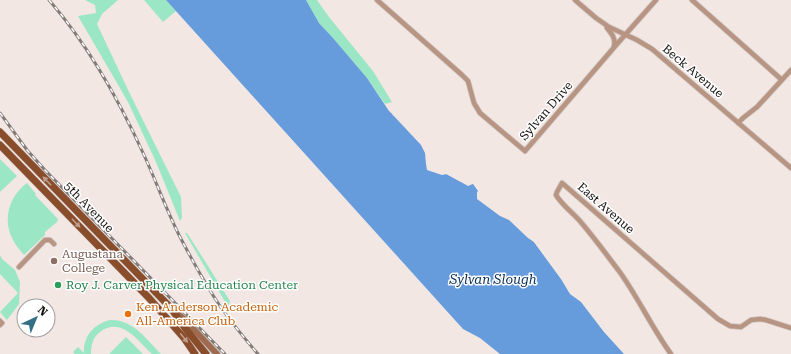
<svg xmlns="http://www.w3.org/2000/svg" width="791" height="354" viewBox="0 0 791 354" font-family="'Roboto Serif',serif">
<rect width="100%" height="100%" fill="#f2e7e3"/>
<path fill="#9be7c5" d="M85,0H118L102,14L97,24L130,94L181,197L182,218L180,221L156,162L128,102L78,16L96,13L95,5Z
M144,0H166L176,11L163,22Z
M306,0H317L329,17L373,71L392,102L385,104L367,78L333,38L319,23Z
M0,159L17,176L0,192Z
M27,183L36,194L35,195L58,219L57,222L45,232V235L24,255C20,250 16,246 13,240C2,220 9,196 27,183Z
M185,233H187L208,266L230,301L228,307Z
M0,255L2,259L15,270L20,282L19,304L7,320L0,312L18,293L0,274Z
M110,320C133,319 146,339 161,354H152C138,341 121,316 100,332C93,337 91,345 91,354H75L73,352L78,347L84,353C83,336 94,324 110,320Z
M126,337L143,354H109Z"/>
<path fill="#669cdc" d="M166,0H306L319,23L333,38L367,78L389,111L415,135L425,148L430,169L446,174L461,182L473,184L478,191L479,199L512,221L534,242L571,292L589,308L626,354H500L480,338L463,329Z"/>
<path fill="#f2e7e3" d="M393,112L416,134L427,147L432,168L434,169L447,172L462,180L475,183L468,186L447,174L442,175L427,170L426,164L425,153L421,145L392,114Z
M479,190L481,197L513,219L536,240L564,277L573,291L590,306L603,325L628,354H624L604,332L581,302L570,294L561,279L534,242L528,238L509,220L500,216L477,199V192Z"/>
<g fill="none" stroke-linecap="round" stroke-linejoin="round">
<g stroke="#cec5c1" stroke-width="6">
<path id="street" d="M377,0L462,75L468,81L474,103L480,113L525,151L617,44L656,0
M575,0L596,18L609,27L637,40L652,49L791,168
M692,0L782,80
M607,28C612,34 616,39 614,46
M738,123L743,118L757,107L791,70
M19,267L45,240H50L54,244
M0,321L2,323L0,325
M671,354C652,328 638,297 619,271C606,254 593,236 579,220C572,212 562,205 556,195L557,192L562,183L718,319L730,326L741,327L751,320L760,319L766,320L791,328"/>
</g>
<g stroke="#cec5c1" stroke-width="8">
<path id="secondary" d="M176,312L187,322L217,354"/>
</g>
<g stroke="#cec5c1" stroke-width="8">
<path id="primary" d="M0,132L170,307L185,328L206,354
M0,145L149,298L184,338L195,354"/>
</g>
<use href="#street" stroke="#b89583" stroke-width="4.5"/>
<use href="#secondary" stroke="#9e6b51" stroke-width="6"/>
<use href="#primary" stroke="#8a4d2c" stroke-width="7"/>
<g stroke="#827b78" stroke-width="3">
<path id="rail" d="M49,0C89,46 119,100 144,155C156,181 166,209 179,235C192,260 205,284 220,306C232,323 245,339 258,354
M0,113L27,150L44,169L225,354"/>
</g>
<use href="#rail" stroke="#fff" stroke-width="1.5" stroke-dasharray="4.5" stroke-linecap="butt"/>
</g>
<defs><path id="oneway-solid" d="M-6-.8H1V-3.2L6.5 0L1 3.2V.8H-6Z"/></defs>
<g fill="#bf9d8b">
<use href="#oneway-solid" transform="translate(47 181) rotate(-134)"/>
<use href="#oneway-solid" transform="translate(76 223) rotate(46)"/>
<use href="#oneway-solid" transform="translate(184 338) rotate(51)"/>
</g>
<circle fill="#8d6e63" stroke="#fff" stroke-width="1.5" cx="54" cy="261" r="4"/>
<circle fill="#2e9e5b" stroke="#fff" stroke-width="1.5" cx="58" cy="285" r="4"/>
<circle fill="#e8710a" stroke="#fff" stroke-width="1.5" cx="128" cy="314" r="4"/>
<g text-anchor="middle" stroke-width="3" stroke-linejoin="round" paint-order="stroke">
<g font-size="12" fill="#13100e" stroke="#fff">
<text transform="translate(693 71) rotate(40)" y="4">Beck Avenue</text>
<text transform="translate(546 111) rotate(-49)" y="4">Sylvan Drive</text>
<text transform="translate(89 207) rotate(46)" y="4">5th Avenue</text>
<text transform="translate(606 208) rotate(41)" y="4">East Avenue</text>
</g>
<g font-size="12" fill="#785e54" stroke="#fff" text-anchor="start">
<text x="62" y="258">Augustana<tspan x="62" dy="14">College</tspan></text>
</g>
<g font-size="12" fill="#27864d" stroke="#fff" text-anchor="start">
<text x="66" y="289">Roy J. Carver Physical Education Center</text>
</g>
<g font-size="12" fill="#c56008" stroke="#fff" text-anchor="start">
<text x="136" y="311">Ken Anderson Academic<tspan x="136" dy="14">All-America Club</tspan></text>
</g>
<g font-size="13" font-style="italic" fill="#042c55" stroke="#fff">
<text x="493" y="284">Sylvan Slough</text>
</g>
</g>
<g transform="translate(36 318) rotate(44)"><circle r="19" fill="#ffffff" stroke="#a19f9f"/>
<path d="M0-3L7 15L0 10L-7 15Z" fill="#346f87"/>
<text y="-6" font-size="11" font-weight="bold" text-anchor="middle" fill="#13100e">N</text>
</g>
</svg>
